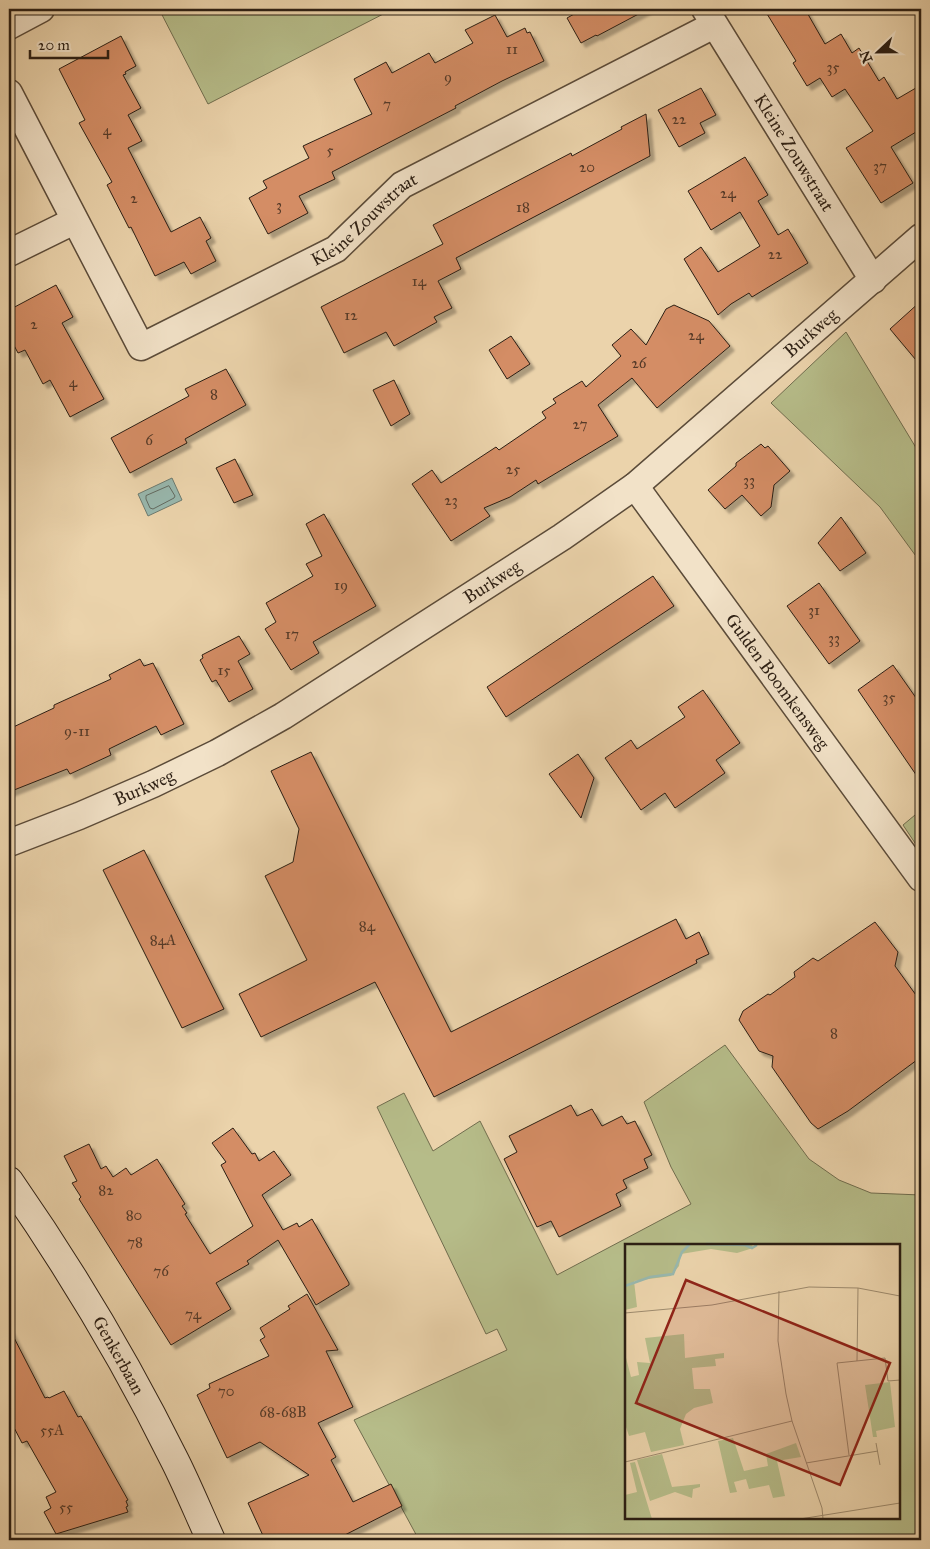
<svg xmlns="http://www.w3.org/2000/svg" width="930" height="1549" viewBox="0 0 930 1549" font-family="'IM FELL Great Primer',serif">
<defs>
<filter id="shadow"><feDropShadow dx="4.5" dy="4.5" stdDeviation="1" flood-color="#0004"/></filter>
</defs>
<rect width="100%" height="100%" fill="#ebd3ab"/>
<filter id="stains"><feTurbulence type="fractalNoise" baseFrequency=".004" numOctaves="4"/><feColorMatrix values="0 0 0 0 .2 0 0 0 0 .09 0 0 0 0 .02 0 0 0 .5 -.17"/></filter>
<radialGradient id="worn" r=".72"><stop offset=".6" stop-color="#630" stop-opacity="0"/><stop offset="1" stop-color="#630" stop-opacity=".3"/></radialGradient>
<path fill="#b6bc89" stroke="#706d4e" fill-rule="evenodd" d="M159,9H393L208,104Z
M846,332L921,456V563L880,507L771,403Z
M921,810V852L903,825Z
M725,1045L809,1159L839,1180L871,1193L921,1195V1540H419L354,1420L507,1350L497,1329L486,1334L377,1107L404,1093L433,1151L480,1121L557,1275L691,1204L671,1167L644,1102ZM626,1245H899V1518H626Z"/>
<path fill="#98b7ad" stroke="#6c7a6f" d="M172,478L182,500L148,516L138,494Z"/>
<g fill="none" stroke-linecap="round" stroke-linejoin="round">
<path stroke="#626a60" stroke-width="1" d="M169,486L175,496L174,498L153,509L150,508L146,499V496Z"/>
</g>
<path fill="#d48d65" stroke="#2b1e13" filter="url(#shadow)" d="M583,9H648L597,36L596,35L581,43L567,18Z
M764,9H805L825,44L841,34L852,53L859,48L879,81L884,77L897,99L921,85V129L891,147L913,183L881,203L846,148L873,131L845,89L832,97L820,78L807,86L793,63L796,61Z
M495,15L507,37L525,28L527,33L530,32L544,61L502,81L455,106L456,108L332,172L335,179L299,196L308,213L268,234L249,198L267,188L263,181L309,158L303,146L372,114L354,79L386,62L392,73L429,53L435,63L473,43L465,30Z
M121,36L136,66L125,72L126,74L123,75L141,108L128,115L142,141L128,148L171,232L200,217L211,238L206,241L216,261L191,274L184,262L155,276L131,227L129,228L107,185L112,182L79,123L85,120L59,69Z
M701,88L716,115L700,123L705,133L679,147L658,110Z
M646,114L650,156L456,258L461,269L438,281L452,308L434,317L437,322L394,346L386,332L344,353L321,307L443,244L433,225L571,153L572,156L622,129L621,127Z
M745,157L768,195L758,201L778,235L788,229L808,263L752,297L749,293L731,304L718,315L684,259L701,247L718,272L760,246L740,212L711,230L688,191Z
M56,285L73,317L62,323L104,399L70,417L50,380L43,384L25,350L18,353L9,336V310Z
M921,301V366L890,329Z
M674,305L709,321L730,346L657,408L632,378L598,405L618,436L538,484L536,480L510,497L484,508L490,516L451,541L412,484L432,470L441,483L496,447L499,450L546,418L542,412L556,403L553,399L582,381L586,387L621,356L612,345L631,329L646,345L666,309Z
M511,336L530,364L507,379L489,350Z
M226,369L246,405L185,439L187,443L130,473L111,438L189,396L185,389Z
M394,380L410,414L391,426L373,390Z
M761,444L765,448L768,446L790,471L774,485L771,507L761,516L742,495L725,509L708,490L736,466V463Z
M235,459L253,495L234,503L216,468Z
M324,514L376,606L313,642L319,653L291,670L265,629L276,622L266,603L313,576L306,564L322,556L306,524Z
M841,517L866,553L840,571L818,543Z
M653,576L674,606L506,717L487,687Z
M819,583L860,641L829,664L787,606Z
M239,636L250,654L238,661L253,689L229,702L216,680L212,682L200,660L203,658L202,655Z
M140,659L144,666L153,663L184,724L161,735L156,726L109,749L111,755L70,774L67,769L9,792V729L54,708V705L111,679L109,675Z
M893,665L921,705V782L858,690Z
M703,690L740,743L716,760L725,773L675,808L665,793L641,810L605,758L631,740L637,749L685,717L678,707Z
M311,752L451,1032L676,919L686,939L699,932L709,954L696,960L697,963L434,1097L375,982L261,1037L239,994L307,960L265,876L293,862L299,829L271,771Z
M578,754L594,778L581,818L549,774Z
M144,850L224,1009L182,1028L103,870Z
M875,922L898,952L895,966L921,1002V1057L848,1111L818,1129L811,1123L772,1067L773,1056L759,1051L739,1020L743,1011L768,994L770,995L795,977L794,972L813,958L818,961Z
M571,1105L577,1116L592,1109L602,1126L622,1116L627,1124L635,1121L652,1155L644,1159L648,1168L623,1180L627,1188L616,1194L621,1206L559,1237L551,1221L537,1227L504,1159L517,1152L509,1136Z
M233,1128L252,1154L255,1153L259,1161L274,1151L291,1175L262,1195L283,1230L297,1223L299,1227L312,1219L349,1283V1285L316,1305L278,1240L247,1261L249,1264L216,1283L231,1309L171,1345L79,1199L81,1197L72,1183L77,1181L64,1156L89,1144L101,1169L106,1166L113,1177L126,1168L131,1175L157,1159L185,1204L182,1206L187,1213L185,1214L210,1254L253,1226L221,1165L226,1162L212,1143Z
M307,1294L338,1350L326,1351L353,1407L318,1423L336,1457L331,1460L353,1502L391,1484L402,1506L335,1540H265L248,1503L309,1475L260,1442L227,1458L197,1395L210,1388L209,1384L269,1356L260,1340L265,1337L260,1328L290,1309L288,1306Z
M9,1328L45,1398L48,1397L49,1398L64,1391L78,1417L81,1416L128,1500L126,1501L128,1506L126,1507L128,1512L56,1534L44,1512L51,1508L46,1497L56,1492L27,1441L22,1443L9,1418Z"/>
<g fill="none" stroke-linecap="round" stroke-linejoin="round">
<g stroke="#5b4b39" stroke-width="29">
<g id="street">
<path id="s1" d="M705,9L873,280"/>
<path d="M9,26L41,9"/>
<path id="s2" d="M9,93L141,347L336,249L402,185L714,25"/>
<path d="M9,253L74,221"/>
<path id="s3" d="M635,486L921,878"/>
<path id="s4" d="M9,843L79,816L153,784L217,753L283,716L562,537L635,486L921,237"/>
</g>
</g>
<g stroke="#2b1e13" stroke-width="30">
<g id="secondary">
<path id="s5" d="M9,1181C71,1270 127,1364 175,1461C188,1487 199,1514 211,1540"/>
</g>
</g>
<use href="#street" stroke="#f2e2c8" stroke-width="26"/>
<use href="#secondary" stroke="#f2e2c8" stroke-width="28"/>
</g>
<g text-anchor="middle" stroke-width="5" stroke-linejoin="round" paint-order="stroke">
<g font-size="15" fill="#553a28">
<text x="512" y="54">11</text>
<text x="833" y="72">35</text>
<text x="448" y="82">9</text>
<text x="387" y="109">7</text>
<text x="679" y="124">22</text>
<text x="107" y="135">4</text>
<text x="330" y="155">5</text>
<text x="880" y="171">37</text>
<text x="587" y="172">20</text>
<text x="728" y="198">24</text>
<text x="134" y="203">2</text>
<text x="279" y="210">3</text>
<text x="523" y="212">18</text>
<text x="775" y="259">22</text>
<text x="419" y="286">14</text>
<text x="351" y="320">12</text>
<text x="34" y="329">2</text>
<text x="696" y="340">24</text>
<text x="639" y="368">26</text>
<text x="73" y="387">4</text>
<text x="214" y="399">8</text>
<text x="580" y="429">27</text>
<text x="149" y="445">6</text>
<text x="513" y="474">25</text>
<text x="749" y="485">33</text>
<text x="451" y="505">23</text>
<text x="341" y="590">19</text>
<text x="814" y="615">31</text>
<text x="292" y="639">17</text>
<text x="834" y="643">33</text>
<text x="224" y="675">15</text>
<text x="889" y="702">35</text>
<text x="77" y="736">9-11</text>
<text x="367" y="931">84</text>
<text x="163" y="945">84A</text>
<text x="834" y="1038">8</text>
<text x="106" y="1195">82</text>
<text x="134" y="1220">80</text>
<text x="135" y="1247">78</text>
<text x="161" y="1276">76</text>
<text x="193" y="1319">74</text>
<text x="226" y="1396">70</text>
<text x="283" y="1417">68-68B</text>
<text x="52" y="1435">55A</text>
<text x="66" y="1512">55</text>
</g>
<g font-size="18" fill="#2b1e13" stroke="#f2e2c8">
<text dy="6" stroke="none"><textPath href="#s1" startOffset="169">Kleine Zouwstraat</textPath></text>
<text dy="6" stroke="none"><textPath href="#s2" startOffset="545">Kleine Zouwstraat</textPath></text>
<text dy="6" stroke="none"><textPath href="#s4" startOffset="956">Burkweg</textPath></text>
<text dy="6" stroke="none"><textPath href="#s4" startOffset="551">Burkweg</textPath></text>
<text dy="6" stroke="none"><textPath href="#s3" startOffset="242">Gulden Boomkensweg</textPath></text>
<text dy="6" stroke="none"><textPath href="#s4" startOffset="146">Burkweg</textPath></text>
<text dy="6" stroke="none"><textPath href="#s5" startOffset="206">Genkerbaan</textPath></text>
</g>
</g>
<g transform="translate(625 1244)">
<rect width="275" height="275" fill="#ebd3ab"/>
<path d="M0,0H127L128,4L112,9L86,5L56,10L54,22L46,32L9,37L12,63L0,66ZM59,90L60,114L99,109V114L90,115L91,122L67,124L69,145H85L88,159L69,164L61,170L55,185L59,201L26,208L20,188L4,192L0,180V110L6,133L14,131L12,118L25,119L20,94ZM265,138L270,183L251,187L252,193H248L240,141ZM108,194L119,227L143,222L141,210L171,199L176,213L152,217L160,252L148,254L144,241L124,245L121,235L109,238L112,248L105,249L93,197ZM37,210L47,243L75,240V243L68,245L67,254L50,248L25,257L12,216ZM10,218L16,239L27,275H0V251L12,248L5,219Z" fill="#b6bc89"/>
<path fill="none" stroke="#98b7ad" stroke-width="2.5" d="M81,0L120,1L127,4L132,1M0,42L25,33L48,30L57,8L65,0"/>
<path fill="none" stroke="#9e8b6e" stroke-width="1" d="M154,47L153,97L161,150L167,177L197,264L198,275M0,69L87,61L184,43L233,44L275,52M232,117L233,44M251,199L255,221M224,211L212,119L260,114L263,137L275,136M0,218L167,177M181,219L253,207M93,275H141M175,275L275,259"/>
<path fill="#8f2418" fill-opacity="0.15" stroke="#8f2418" stroke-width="2.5" d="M61,36L265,119L215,241L11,159Z"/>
<rect width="275" height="275" fill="none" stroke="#2b1e13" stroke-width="2.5"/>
</g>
<rect width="930" height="1549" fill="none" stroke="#ebd3ab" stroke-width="30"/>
<rect x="10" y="10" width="910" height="1529" fill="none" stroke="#2b1e13" stroke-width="2.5"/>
<rect x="15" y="15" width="900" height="1519" fill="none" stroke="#2b1e13"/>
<g transform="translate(878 52) rotate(248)" stroke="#f2e2c8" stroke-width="4" paint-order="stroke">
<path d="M0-4L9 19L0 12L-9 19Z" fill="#2b1e13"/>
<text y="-8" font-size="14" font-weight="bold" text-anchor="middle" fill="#2b1e13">N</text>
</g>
<path d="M30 50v8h78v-8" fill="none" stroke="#2b1e13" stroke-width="2.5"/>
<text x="38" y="50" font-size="15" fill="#2b1e13" stroke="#f2e2c8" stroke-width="4" paint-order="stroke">20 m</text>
<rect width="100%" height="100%" filter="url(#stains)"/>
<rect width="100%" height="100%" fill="url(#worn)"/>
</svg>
